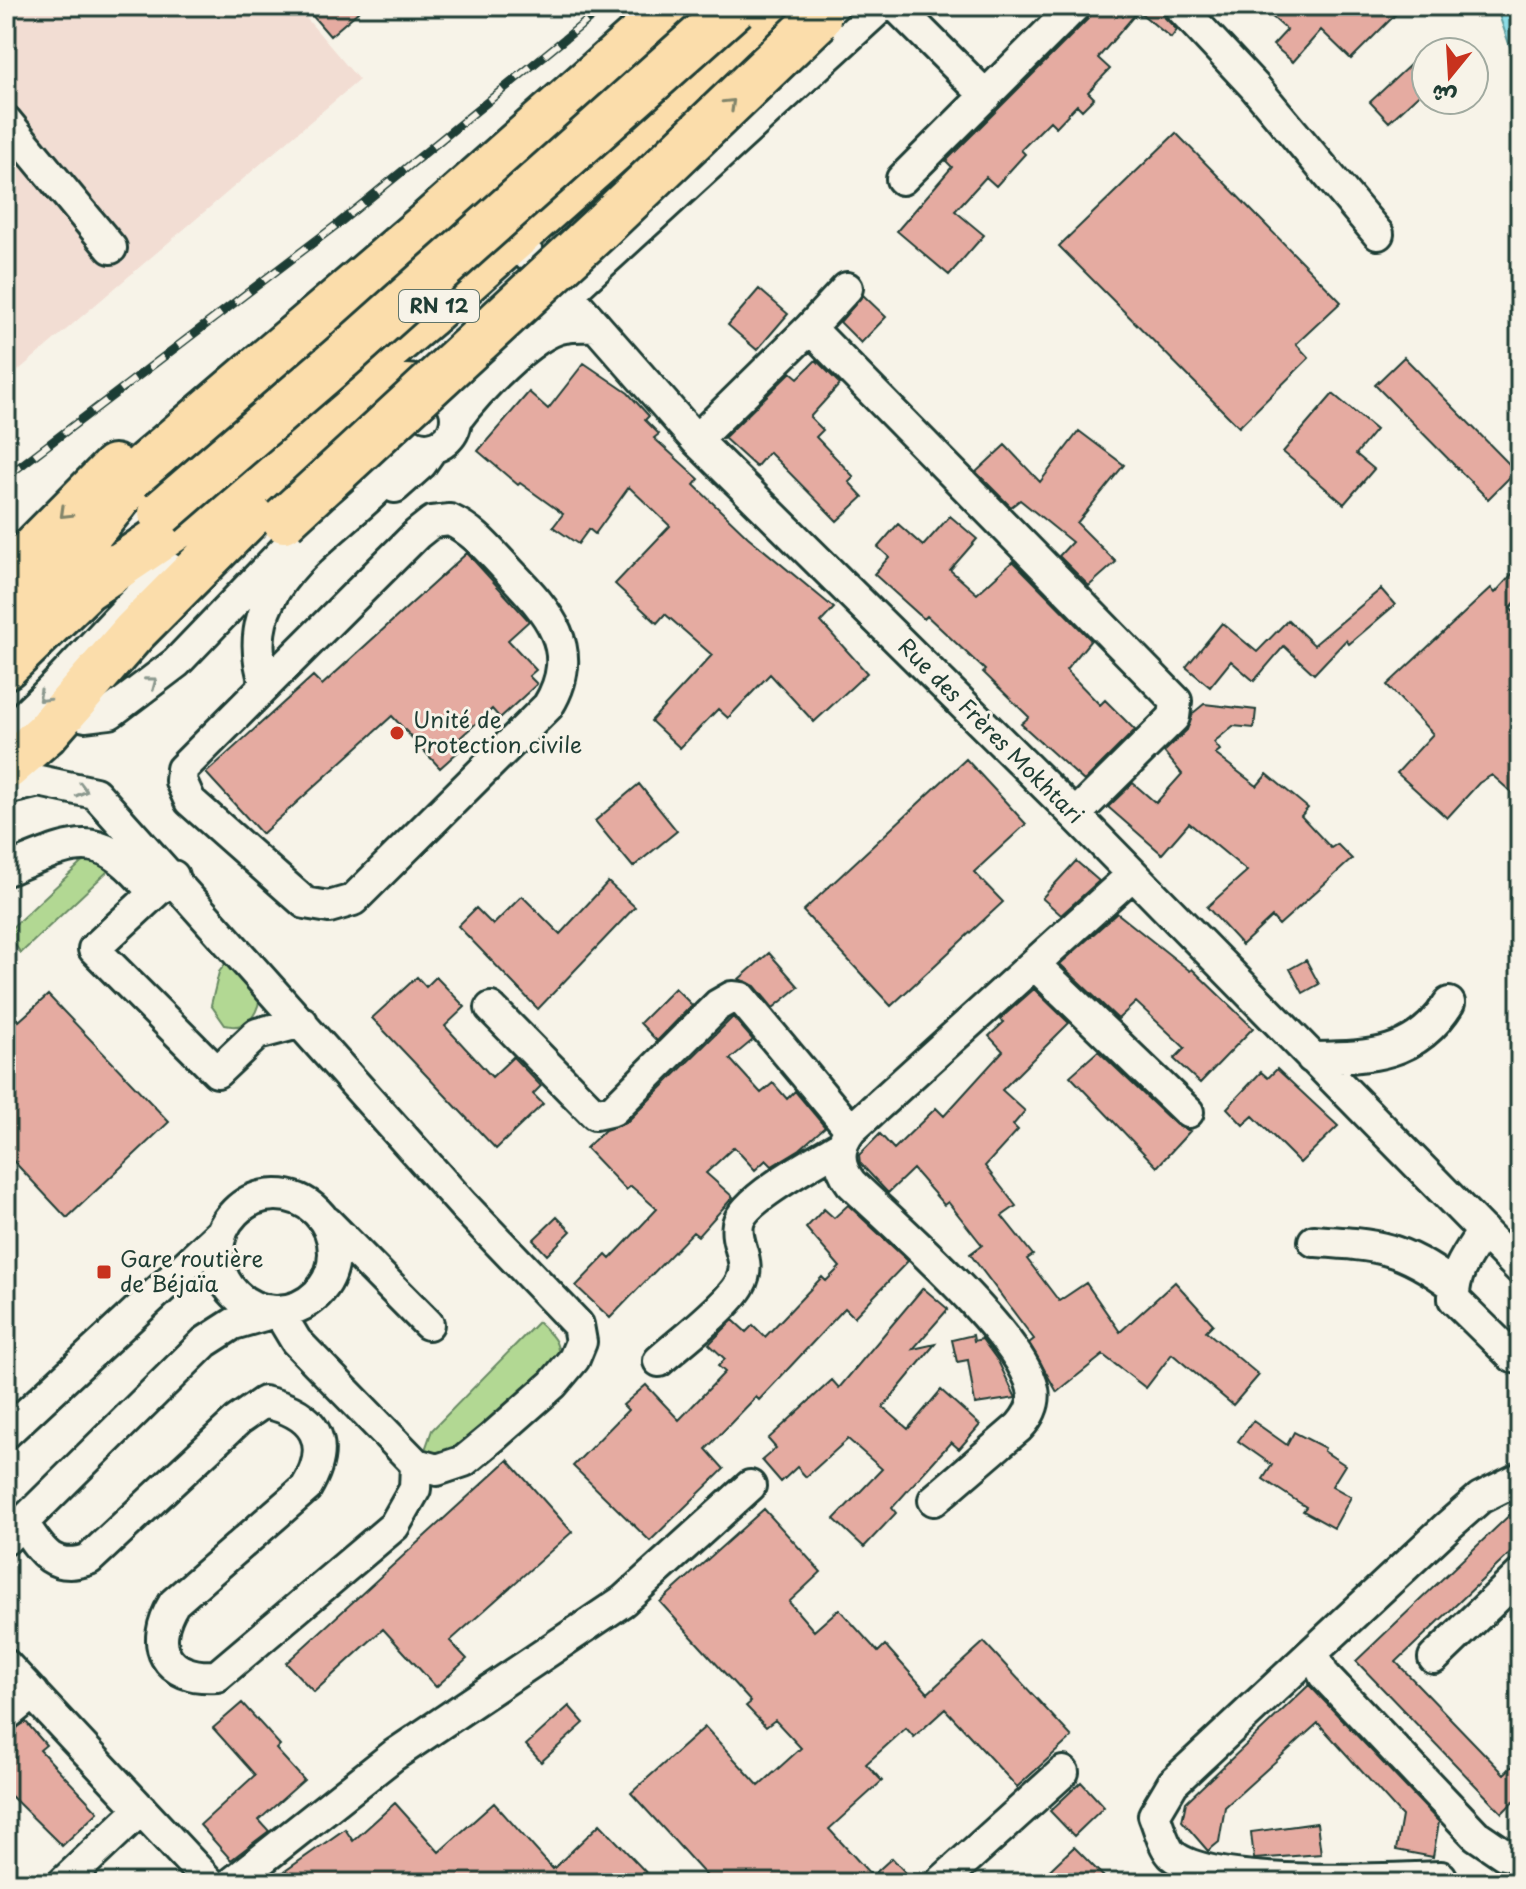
<svg xmlns="http://www.w3.org/2000/svg" width="1526" height="1889" viewBox="0 0 1526 1889" font-family="'Playpen Sans','Playpen Sans Arabic',sans-serif">
<rect width="100%" height="100%" fill="#f7f3e8"/>
<filter id="ink" filterUnits="userSpaceOnUse"><feTurbulence type="fractalNoise" baseFrequency=".0125" numOctaves="2"/><feDisplacementMap in="SourceGraphic" scale="16" xChannelSelector="R" yChannelSelector="G"/><feConvolveMatrix kernelMatrix="1 2 1 2 8 2 1 2 1" color-interpolation-filters="sRGB"/></filter>
<g filter="url(#ink)">
<path fill="#f2ddd3" d="M6,6H296L359,80L6,381Z"/>
<path fill="#b2d893" stroke="#688a64" stroke-width="2" d="M93,852L109,870L21,953L6,933Z
M226,963L238,966L260,998C256,1018 246,1030 225,1025L211,1005L219,972Z
M538,1322C551,1335 562,1342 557,1361L458,1454L432,1457L425,1450L432,1430Z"/>
<path fill="#8cdde7" stroke="#609d9f" stroke-width="2" d="M1496,6H1520V76Z"/>
<path fill="#e5aba1" stroke="#1f3d34" stroke-width="2" d="M304,6H365L330,36Z
M1092,6H1162L1165,18L1177,30L1171,38L1138,11L1098,58L1110,69L1088,92L1094,98L1082,110L1077,105L1056,127L1050,121L1021,150L1025,154L996,186L986,177L955,211L984,235L949,275L897,231L952,167L946,161L1088,19Z
M1260,6H1404L1351,59L1321,30L1293,62L1273,45L1287,30Z
M1426,50V88L1389,122L1370,102Z
M1176,133L1341,302L1296,344L1309,358L1239,427L1059,246Z
M759,289L788,314L757,350L728,325Z
M863,295L886,317L861,343L840,322Z
M1404,357L1516,471L1488,499L1375,385Z
M816,360L840,384L810,417L823,430L816,437L854,477L849,482L863,497L837,521L769,452L756,467L724,438L791,372L798,378Z
M584,363L628,393L649,416L645,420L659,434L654,438L699,479L694,485L748,537L834,608L821,622L867,673L814,722L770,674L728,718L718,709L680,748L651,721L712,655L665,614L657,623L615,584L670,526L629,487L595,534L589,529L578,544L553,527L563,514L520,483L518,485L478,451L529,392L548,409Z
M1333,394L1376,430L1356,454L1374,469L1344,504L1283,452Z
M1079,431L1124,465L1077,523L1116,562L1089,586L1059,556L1072,542L1020,500L1011,507L976,472L1005,445L1040,482Z
M950,516L977,539L950,570L977,594L1013,561L1091,640L1066,670L1100,705L1105,700L1135,730L1084,781L1021,724L1029,717L983,672L985,670L927,616L924,619L874,574L889,557L878,547L898,524L923,546Z
M467,553L529,621L508,640L536,670L529,676L537,684L500,718L492,709L453,744L459,751L440,768L392,716L262,834L206,773L313,676L322,685Z
M1520,565V597L1510,608L1520,619V800L1492,775L1479,783L1447,818L1397,773L1433,734L1387,685L1491,588L1495,593Z
M1381,589L1395,605L1349,644L1346,640L1314,674L1284,646L1254,681L1231,661L1210,687L1186,667L1222,623L1257,652L1288,620L1314,645Z
M1204,704L1256,710L1254,728L1233,726L1214,742L1220,750L1215,754L1257,786L1267,774L1308,808L1301,816L1331,848L1337,844L1352,859L1279,925L1272,917L1242,945L1207,907L1247,871L1189,823L1162,854L1108,807L1133,783L1156,803L1182,774L1164,752L1187,730L1193,713Z
M966,759L1026,824L974,872L1003,902L891,1006L803,911Z
M639,784L677,831L633,867L595,821Z
M1076,861L1099,881L1061,915L1042,898Z
M608,882L635,907L538,1009L458,926L476,908L493,925L522,896L560,934Z
M1117,913L1190,971L1192,969L1253,1028L1200,1083L1174,1059L1185,1048L1136,1002L1118,1019L1060,964Z
M769,953L799,987L773,1008L755,986L739,979Z
M1306,960L1319,984L1303,993L1290,969Z
M417,977L426,987L436,977L465,1007L445,1026L492,1077L513,1057L541,1086L533,1094L543,1104L496,1149L372,1018Z
M675,988L692,1005L657,1041L640,1023Z
M1034,989L1069,1023L1002,1090L1025,1111L1013,1125L1018,1130L985,1166L1016,1206L1002,1216L1033,1255L1027,1259L1059,1301L1086,1283L1120,1332L1175,1282L1213,1324L1206,1331L1259,1375L1233,1405L1172,1354L1146,1388L1103,1355L1057,1392L1029,1343L1034,1339L970,1254L982,1245L948,1202L944,1205L913,1169L888,1193L860,1163L859,1155L880,1134L894,1149L936,1108L944,1116L1003,1051L989,1036L1004,1022L1000,1019Z
M48,995L169,1122L67,1218L6,1153V1007L19,1021Z
M733,1017L753,1040L730,1059L761,1093L773,1083L787,1099L795,1091L825,1127L800,1149L772,1166L766,1160L755,1170L734,1147L706,1173L733,1197L698,1236L693,1232L610,1318L576,1286L606,1255L610,1259L657,1209L631,1186L626,1190L586,1148L605,1130L626,1123Z
M1098,1051L1176,1125L1190,1131L1157,1167L1070,1076Z
M1277,1069L1338,1126L1300,1163L1253,1116L1243,1125L1227,1108L1261,1072L1268,1078Z
M848,1205L908,1261L854,1317L845,1308L759,1400L756,1397L706,1449L724,1469L650,1541L573,1466L628,1410L623,1405L646,1385L679,1420L725,1372L718,1366L725,1359L709,1344L733,1320L746,1332L753,1325L765,1337L822,1277L826,1281L840,1267L806,1228L824,1209L834,1218Z
M557,1217L571,1231L547,1255L533,1240Z
M923,1288L948,1309L913,1349L935,1344L883,1407L908,1429L941,1390L980,1425L959,1449L951,1442L892,1508L896,1513L864,1547L834,1519L882,1469L848,1439L806,1477L797,1467L781,1482L762,1460L776,1448L768,1439L832,1380L839,1388Z
M973,1335L974,1341L982,1339L998,1361L1016,1398L975,1404L968,1360L957,1362L952,1340Z
M1253,1421L1287,1445L1294,1432L1325,1448L1324,1451L1345,1465L1332,1486L1351,1497L1334,1528L1303,1511L1306,1507L1263,1479L1272,1465L1238,1441Z
M508,1460L572,1532L450,1641L467,1659L436,1687L383,1629L314,1692L286,1663Z
M1520,1505V1544L1396,1662L1504,1774L1520,1759V1795L1502,1813L1356,1661Z
M764,1509L821,1572L789,1602L814,1631L839,1609L878,1652L885,1645L928,1693L984,1642L1072,1737L1017,1787L945,1709L914,1737L906,1728L866,1764L882,1781L829,1829L872,1876L892,1858L915,1883H713L631,1793L705,1727L759,1786L801,1748L775,1720L766,1727L746,1706L751,1702L660,1602Z
M1309,1685L1439,1822L1433,1857L1396,1850L1402,1816L1318,1723L1225,1807L1219,1842L1208,1851L1182,1821L1186,1802Z
M242,1703L280,1745L276,1749L304,1780L259,1820L269,1831L231,1860L200,1825L255,1775L213,1728Z
M569,1706L584,1723L541,1762L526,1745Z
M26,1722L46,1745L40,1750L98,1812L62,1846L6,1791V1733Z
M1081,1782L1104,1807L1074,1836L1050,1811Z
M395,1803L439,1852L494,1803L553,1869L600,1824L656,1883H402L395,1875L383,1883H268L345,1829L353,1841Z
M1317,1823L1321,1854L1254,1859L1251,1832Z
M1074,1847L1110,1883H1036Z"/>
<g fill="none" stroke-linecap="round" stroke-linejoin="round">
<g stroke="#1f3d34" stroke-width="36">
<path id="minor" d="M896,6L986,96
M1179,6L1254,86L1378,234
M6,121L111,248
M902,179L1075,6
M499,227L567,293L696,440L1075,815L1520,1269
M847,288L810,328L1176,701L1174,717L1075,815
M453,378L491,360L530,329L882,6
M396 418a30 30 0 1 1 60 0a30 30 0 1 1-60 0Z
M456,420C475,394 532,332 565,327C575,325 586,326 596,326
M696,440L810,328
M362,473L406,440
M395,487L421,464L433,447
M450,520C474,531 488,549 506,568C545,609 584,647 548,706L353,900L329,907L305,903L190,801L181,781L182,769L417,534L432,522Z
M265,682C229,575 352,531 403,460
M85,716L110,713L176,663L321,512
M6,732C65,682 111,620 169,568
M6,789L39,781L95,793L464,1206L578,1325L581,1342L574,1359L553,1384L493,1437L464,1461L437,1470L416,1464L296,1341L278,1311L233,1324L205,1342L6,1539
M6,870C80,840 98,826 154,893
M173,876L94,949L217,1072L257,1034L302,1022
M1034,964L1188,1112
M491,1008L595,1114L613,1110L718,1005L732,997L741,998L851,1130
M1312,1058C1369,1057 1416,1057 1449,1003
M218 1253a58 58 0 1 1 116 0a58 58 0 1 1-116 0Z
M327,1222L428,1324
M1483,1231C1469,1253 1453,1272 1454,1299L1513,1357
M1314,1241C1378,1245 1401,1246 1453,1285
M659,1361C679,1343 729,1305 740,1284C753,1261 734,1246 738,1224C743,1199 819,1159 841,1146
M6,1433L222,1232
M1520,1478L1480,1498L1448,1526L1313,1652L1324,1675L1476,1835L1504,1854L1520,1857
M934,1500L1019,1427C1029,1416 1036,1404 1033,1389C1020,1333 895,1226 851,1183C837,1165 837,1148 851,1130L1133,874
M23,1523C41,1551 53,1572 89,1559L238,1420L264,1402C314,1413 334,1441 306,1488L174,1603C148,1645 165,1680 217,1676L394,1526L415,1489L416,1464
M1313,1652L1173,1783L1154,1815C1159,1827 1163,1845 1172,1855C1214,1889 1381,1879 1441,1877
M1434,1658L1520,1575
M6,1665L210,1883
M6,1715L33,1693
M63,1883L141,1809
M232,1883L394,1755L623,1601L750,1486
M940,1883L1063,1772"/>
</g>
<g stroke="#1f3d34" stroke-width="50">
<path id="highway" d="M6,576L114,467
M54,578L145,465L427,224L673,6
M88,587L186,521L427,316L775,6
M6,622L74,561
M6,666L108,567
M6,768L45,734L134,632L361,404L391,386L419,388"/>
</g>
<use href="#minor" stroke="#f7f3e8" stroke-width="30"/>
<use href="#highway" stroke="#fbddab" stroke-width="44"/>
<g stroke="#1f3d34" stroke-width="9">
<path id="rail" d="M6,477L339,223L605,6"/>
</g>
<use href="#rail" stroke="#f7f3e8" stroke-width="6" stroke-dasharray="18" stroke-linecap="butt"/>
<g stroke="#1f3d34" stroke-width="50" stroke-linecap="butt">
<path id="highway-bridge" d="M161,513L342,357L735,6
M284,520L598,230L818,19"/>
</g>
<use href="#highway-bridge" stroke="#fbddab" stroke-width="44"/>
</g>
<defs><path id="oneway-chevron" d="M-2-3.5L2.5 0L-2 3.5" fill="none" stroke-width="1.6" stroke-linecap="round" stroke-linejoin="round" transform="scale(2)"/></defs>
<g stroke="#82856a">
<use href="#oneway-chevron" transform="translate(730 104) rotate(-44)"/>
<use href="#oneway-chevron" transform="translate(65 513) rotate(136)"/>
</g>
<g stroke="#8b988e">
<use href="#oneway-chevron" transform="translate(152 682) rotate(-37)"/>
<use href="#oneway-chevron" transform="translate(43 697) rotate(136)"/>
<use href="#oneway-chevron" transform="translate(82 790) rotate(15)"/>
</g>
</g>
<g fill="#c8321e" stroke="#f7f3e8" stroke-width="3">
<circle cx="397" cy="733" r="8"/>
<rect x="96" y="1264" width="16" height="16" rx="4"/>
</g>
<g text-anchor="middle" stroke-width="6" stroke-linejoin="round" paint-order="stroke">
<rect fill="#f7f3e8" stroke="#60746a" stroke-width="2" x="399" y="290" width="80" height="32" rx="6"/>
<g font-size="20" font-weight="bold" fill="#1f3d34">
<text x="439" y="313">RN 12</text>
</g>
<g font-size="22" fill="#1f3d34" stroke="#f7f3e8" text-anchor="start">
<text x="413" y="728">Unité de<tspan x="413" dy="25">Protection civile</tspan></text>
<text x="120" y="1267">Gare routière<tspan x="120" dy="25">de Béjaïa</tspan></text>
</g>
<g font-size="22" fill="#1f3d34" stroke="#f7f3e8">
<text transform="translate(991 731) rotate(45)" y="8">Rue des Frères Mokhtari</text>
</g>
</g>
<rect width="1526" height="1889" fill="none" stroke="#f7f3e8" stroke-width="32"/>
<rect x="16" y="16" width="1494" height="1857" fill="none" stroke="#1f3d34" stroke-width="3" filter="url(#ink)"/>
<g transform="translate(1450 76) rotate(198)"><circle r="38" fill="#f7f3e8" stroke="#a1aaa0" stroke-width="2"/>
<path d="M0-6L14 30L0 20L-14 30Z" fill="#c8321e"/>
<text y="-12" font-size="22" font-weight="bold" text-anchor="middle" fill="#1f3d34">ش</text>
</g>
</svg>
